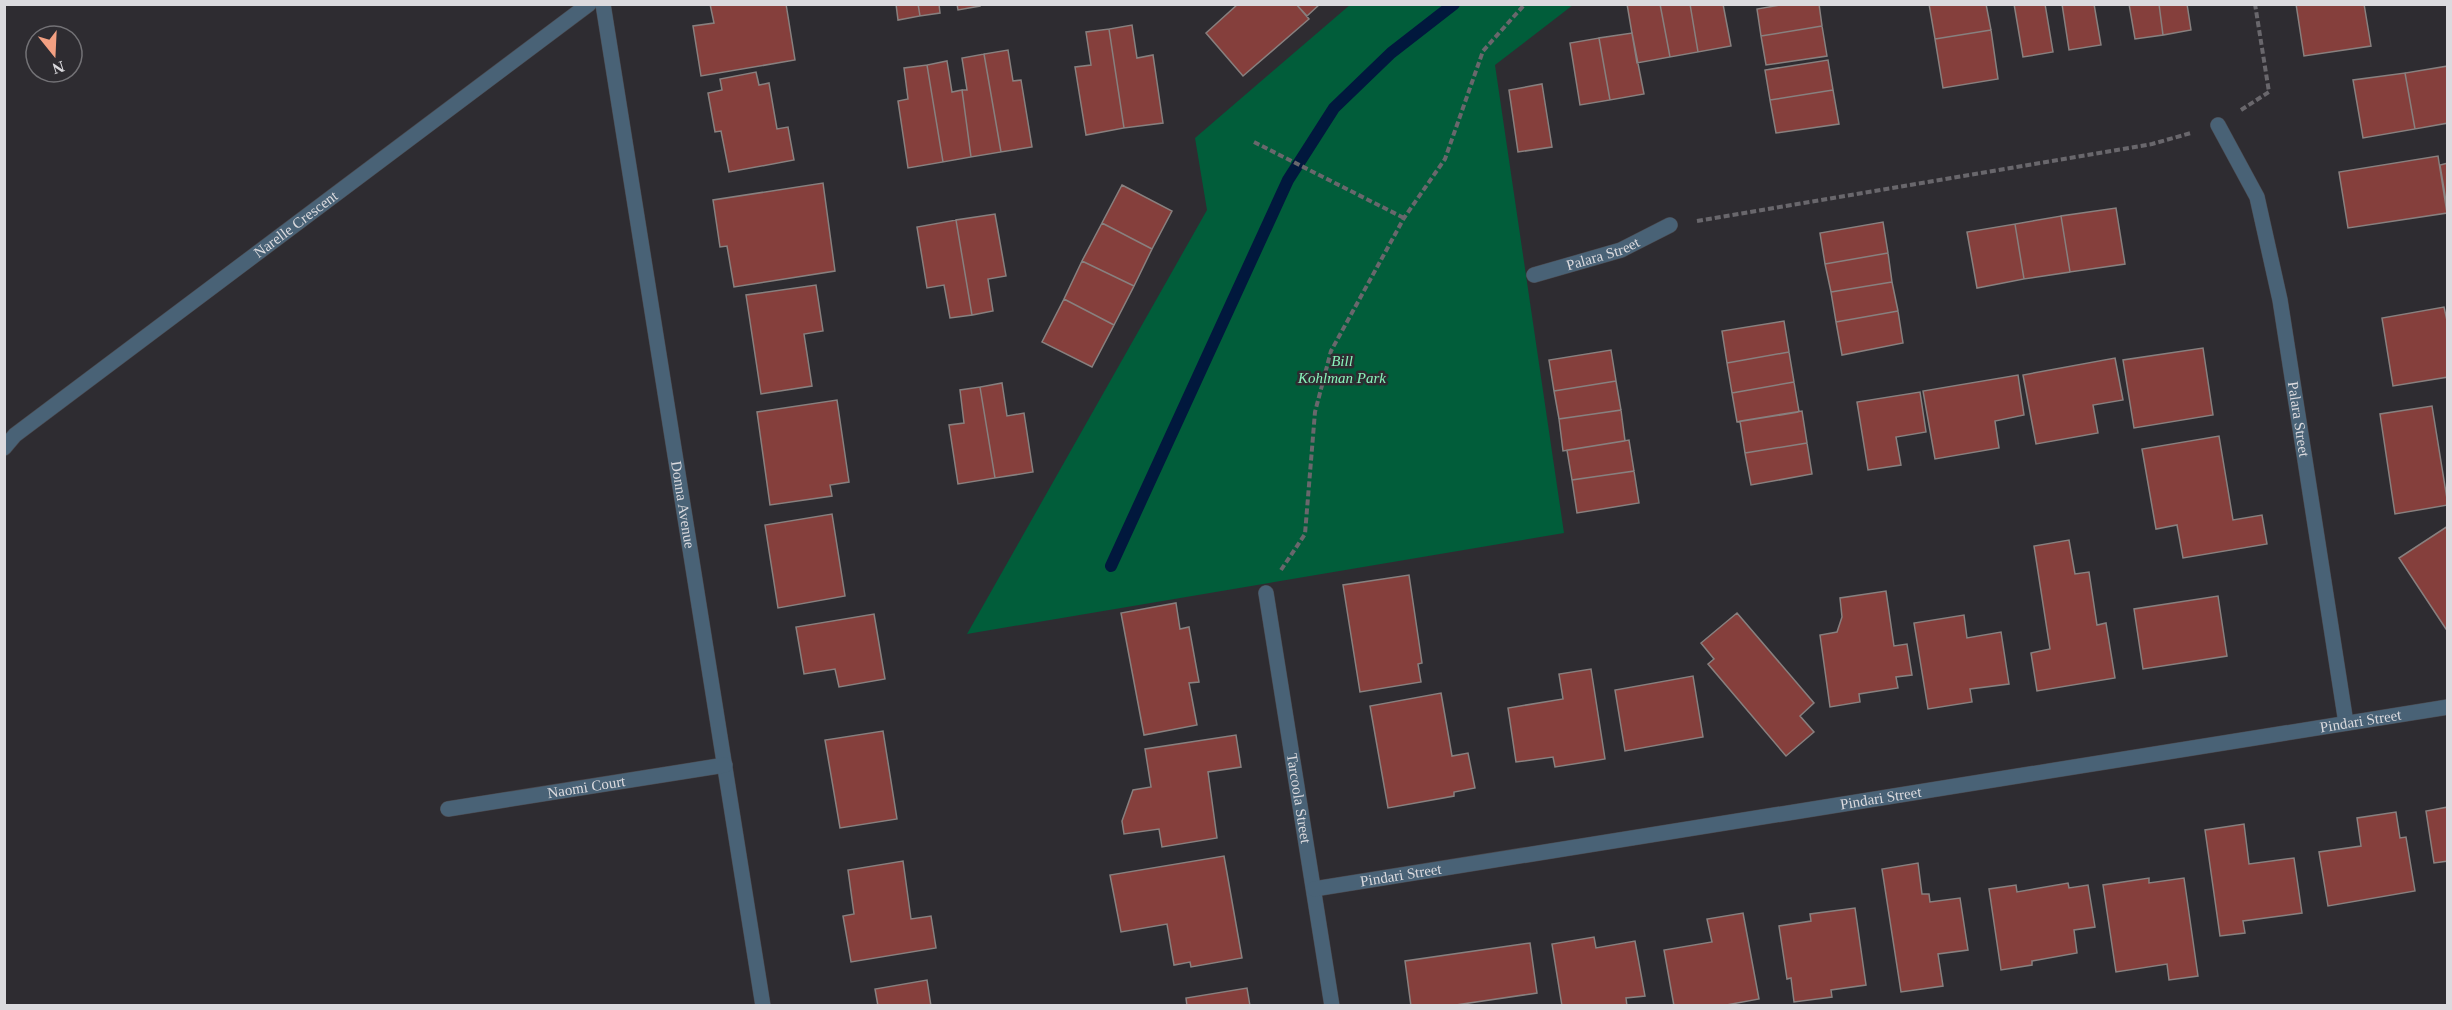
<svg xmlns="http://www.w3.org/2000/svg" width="2452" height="1010" viewBox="0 0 2452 1010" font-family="'Times New Roman',serif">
<rect width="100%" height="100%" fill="#2e2c31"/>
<path fill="#015d3a" d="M1351,4L1573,5L1495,65L1564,533L967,634L1207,210L1195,138Z"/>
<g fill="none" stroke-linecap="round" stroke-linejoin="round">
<path stroke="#01183d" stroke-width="12" d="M1111,566L1288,180L1334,108L1391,53L1454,4"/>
</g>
<path fill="#853f3c" stroke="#88807f" stroke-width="1.5" d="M710,4H786L795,60L701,76L693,26L714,23Z
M896,4H918L920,16L898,20Z
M918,4H939L940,13L920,16Z
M957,4H980V6L958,10Z
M1238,4H1296L1309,19L1243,76L1206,33Z
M1296,4H1320L1307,16Z
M1627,4H1660L1670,57L1637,63Z
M1660,4H1690L1698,52L1670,57Z
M1690,4H1723L1731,46L1698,52Z
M1786,4H1819L1822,26L1761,36L1757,9Z
M1929,4H1986L1991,30L1935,39Z
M2014,4H2045L2053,52L2023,57Z
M2062,4H2094L2101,45L2069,50Z
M2129,4H2159L2163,35L2135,39Z
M2159,4H2187L2191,30L2163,35Z
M2296,4H2364L2371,46L2304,56Z
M1132,25L1137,58L1153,55L1163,123L1124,128L1109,29Z
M1822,26L1827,56L1766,65L1761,36Z
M1109,29L1124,128L1086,135L1075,67L1091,65L1086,32Z
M1991,30L1998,79L1943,88L1935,39Z
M1632,33L1644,94L1610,100L1599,38Z
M1599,38L1610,100L1580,105L1570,43Z
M1008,50L1013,81L1021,80L1032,147L1001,152L984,54Z
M984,54L1001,152L971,157L962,90H967L962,58Z
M1828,60L1833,90L1770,100L1765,70Z
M947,61L952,92L962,90L971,157L943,162L927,65Z
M927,65L943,162L908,168L898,101L908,99L904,68Z
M2448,66V123L2415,129L2405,73Z
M756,72L759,85L769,83L777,129L788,127L794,160L729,172L721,131L715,132L708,93L722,90L720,79Z
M2405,73L2415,129L2363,138L2353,80Z
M1542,84L1552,147L1518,152L1509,90Z
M1833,90L1839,124L1776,133L1770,100Z
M2438,156L2447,213L2348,228L2339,172Z
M2448,163V213L2440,165Z
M823,183L835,271L734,287L727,246L720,247L713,200Z
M1122,185L1172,211L1152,249L1102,223Z
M2116,208L2125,264L2070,272L2061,216Z
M995,214L1006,276L988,279L993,311L972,315L956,220Z
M2061,216L2070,272L2024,279L2015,224Z
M956,220L972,315L950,318L944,285L927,288L917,227Z
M1883,222L1888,253L1825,264L1820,233Z
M1102,223L1152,249L1134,286L1082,261Z
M2015,224L2024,279L1977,288L1967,232Z
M1888,253L1892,282L1831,292L1825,264Z
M1082,261L1134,286L1114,325L1064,299Z
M1892,282L1898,311L1836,322L1831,292Z
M816,285L823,331L804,334L812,386L761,394L746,295Z
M1064,299L1114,325L1092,367L1042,342Z
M2444,307L2448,325V377L2393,386L2382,318Z
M1898,311L1903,343L1842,355L1836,322Z
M1784,321L1789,352L1727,363L1722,331Z
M2203,348L2213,415L2134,428L2123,360Z
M1611,350L1616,381L1554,391L1549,360Z
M1789,352L1794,382L1732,393L1727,363Z
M2115,358L2123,400L2093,405L2098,433L2036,444L2023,375Z
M2018,375L2024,415L1995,421L1999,448L1935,459L1923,391Z
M1616,381L1621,410L1559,419L1554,391Z
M1794,382L1799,412L1737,422L1732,393Z
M1002,383L1007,416L1024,413L1033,472L995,478L980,387Z
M980,387L995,478L958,484L949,425L964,423L960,390Z
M1920,392L1926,432L1896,437L1901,465L1868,470L1857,402Z
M837,400L849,482L830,485L832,496L770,505L757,412Z
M2432,406L2448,505L2395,514L2380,414Z
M1621,410L1625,441L1563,451L1559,419Z
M1802,411L1807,443L1745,453L1740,421Z
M2219,436L2233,520L2262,515L2267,544L2183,558L2177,525L2156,529L2142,449Z
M1629,440L1634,471L1572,480L1567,450Z
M1807,443L1812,474L1751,485L1745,453Z
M1634,471L1639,503L1577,513L1572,480Z
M832,514L845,596L778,608L765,525Z
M2448,526V628L2446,629L2399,558Z
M2069,540L2075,574L2089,572L2097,625L2106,623L2115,678L2037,691L2031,653L2050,649L2034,546Z
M1409,575L1422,663L1418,664L1421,682L1360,692L1343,585Z
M1886,591L1894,646L1907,644L1912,675L1896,677L1898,688L1859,694L1860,702L1830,707L1820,635L1837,632L1842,617L1840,598Z
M2218,596L2227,656L2143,669L2134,609Z
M1176,603L1180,629L1189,627L1199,682L1189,683L1197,725L1144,735L1121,613Z
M1737,613L1814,703L1800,716L1814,732L1786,756L1708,664L1714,659L1701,643Z
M874,614L885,679L839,687L835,669L804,674L796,627Z
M1964,615L1967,638L2001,632L2009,684L1970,689L1972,702L1928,709L1914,623Z
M1591,669L1605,759L1555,767L1553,757L1516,762L1508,708L1563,699L1559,674Z
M1693,676L1703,737L1625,751L1615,690Z
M1441,693L1452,756L1468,753L1475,788L1454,792V796L1388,808L1370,706Z
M883,731L897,819L840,828L825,740Z
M1236,735L1241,767L1208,772L1217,838L1162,847L1159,829L1124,834L1122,821L1133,790L1151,787L1145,749Z
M2448,807V861L2434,863L2426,811Z
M2396,812L2400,838L2406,837L2415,891L2328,906L2319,852L2361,846L2357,818Z
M2244,824L2249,864L2294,858L2302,913L2243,921L2245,933L2220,936L2205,830Z
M1224,856L1242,958L1191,967L1190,962L1174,965L1167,924L1121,932L1110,875Z
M903,861L911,919L931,916L936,948L851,962L843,916L854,914L848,870Z
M1918,863L1922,894H1929L1930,902L1960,898L1968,950L1938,954L1943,986L1901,992L1882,869Z
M2149,878V883L2184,878L2198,976L2169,980L2167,964L2116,972L2103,885Z
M2068,883L2069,888L2088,885L2095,927L2074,930L2077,953L2032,961V965L2001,970L1989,889L2016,885L2017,892Z
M1855,908L1866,985L1831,990L1832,997L1794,1002L1791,978L1787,979L1779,926L1811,921L1810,914Z
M1743,913L1759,999L1721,1006H1674L1664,950L1712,942L1707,919Z
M1594,937L1596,948L1635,941L1645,996L1626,998L1627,1006H1562L1552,944Z
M1530,943L1537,993L1449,1006H1411L1405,961Z
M927,980L931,1006H878L875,989Z
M1247,988L1250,1006H1187L1186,998Z"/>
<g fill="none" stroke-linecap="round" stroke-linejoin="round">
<g stroke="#4a484d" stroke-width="16">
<g id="service">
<path id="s1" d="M1534,275L1621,250L1670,225"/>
</g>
</g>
<g stroke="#4a484d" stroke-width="16">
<g id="minor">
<path id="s2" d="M603,4L763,1006"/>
<path id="s3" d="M2218,125L2257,197L2280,300L2346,723"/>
<path id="s4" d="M4,448L15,435L589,4"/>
<path id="s5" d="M1266,593L1332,1006"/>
<path id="s6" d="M448,809L725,765"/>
<path id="s7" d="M1314,889L2448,707"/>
</g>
</g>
<path stroke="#69676c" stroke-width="4" stroke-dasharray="6 3" stroke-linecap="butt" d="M2241,110L2269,92L2255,4
M1254,142L1404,218
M1697,221L2152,144L2191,133
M1281,570L1305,534L1315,412L1331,351L1404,218L1445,159L1483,51L1525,4"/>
<use href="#service" stroke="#496276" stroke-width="15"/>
<use href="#minor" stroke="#496276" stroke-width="15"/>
</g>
<g text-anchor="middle" stroke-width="5" stroke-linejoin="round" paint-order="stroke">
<g font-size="15" fill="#dbdade" stroke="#2e2c31">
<text dy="5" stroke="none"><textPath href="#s4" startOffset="368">Narelle Crescent</textPath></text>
<text dy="5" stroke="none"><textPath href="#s1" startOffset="72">Palara Street</textPath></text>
<text dy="5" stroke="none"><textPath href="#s3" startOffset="308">Palara Street</textPath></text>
<text dy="5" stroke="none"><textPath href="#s2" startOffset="507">Donna Avenue</textPath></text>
<text dy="5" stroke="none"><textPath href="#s7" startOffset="1060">Pindari Street</textPath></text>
<text dy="5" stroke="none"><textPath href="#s6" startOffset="140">Naomi Court</textPath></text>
<text dy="5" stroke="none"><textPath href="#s7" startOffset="574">Pindari Street</textPath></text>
<text dy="5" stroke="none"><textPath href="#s5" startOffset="208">Tarcoola Street</textPath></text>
<text dy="5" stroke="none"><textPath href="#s7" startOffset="88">Pindari Street</textPath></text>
</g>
<g font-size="15" font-style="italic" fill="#89f3bb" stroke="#2e2c31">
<text x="1342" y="366">Bill<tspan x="1342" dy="17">Kohlman Park</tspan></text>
</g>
</g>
<rect width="2452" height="1010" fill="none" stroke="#dbdade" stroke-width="12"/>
<g transform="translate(54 54) rotate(162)"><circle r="28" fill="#2e2c31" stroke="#737276" stroke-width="1.5"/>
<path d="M0-4.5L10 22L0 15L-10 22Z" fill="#f3a082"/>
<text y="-9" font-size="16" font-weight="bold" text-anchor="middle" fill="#dbdade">N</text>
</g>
</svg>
